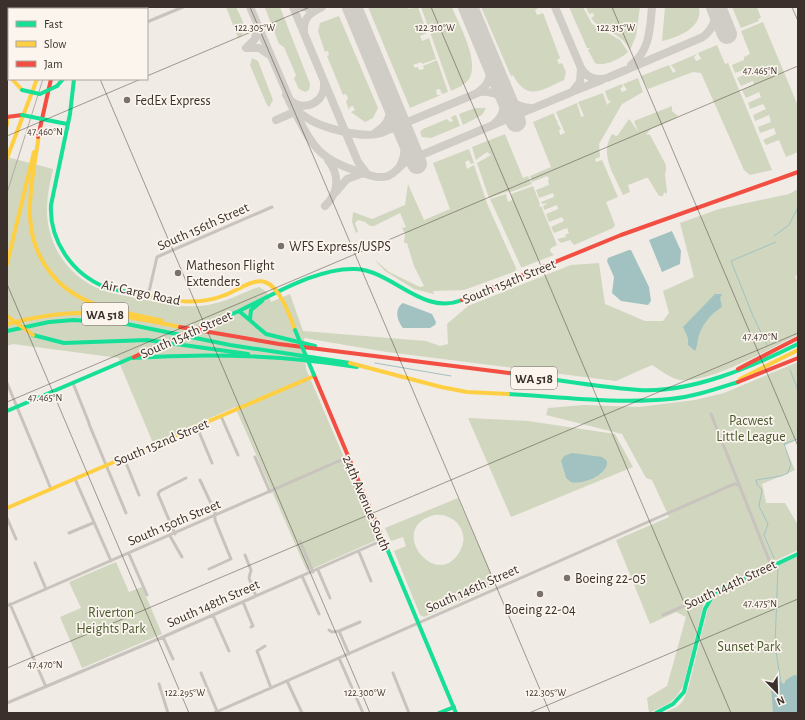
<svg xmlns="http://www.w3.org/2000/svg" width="805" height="720" viewBox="0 0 805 720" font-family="'Alegreya Sans',sans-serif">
<rect width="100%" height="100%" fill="#f0ebe5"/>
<path fill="#d1d6bf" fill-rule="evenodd" d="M226,7H236C240,16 251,32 238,38Z
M280,7L310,84L309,90L305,92L299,89L294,79L296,75L284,47L279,44L265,8Z
M368,7H408L409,9L418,7L427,33L420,36L422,41L429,38L436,59L422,64L421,62L413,65L415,68L418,67L419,70L424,69L423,66L437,60L448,92L442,94L440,89L436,90L437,95H441L410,108Z
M421,7H452C459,25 480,61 469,79C465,85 457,88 451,91Z
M481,7H540L535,10L537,15L543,13L560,58L557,60L559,64L562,63L566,72L564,80C542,90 527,102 513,75L511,76Z
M569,7H583L592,24L620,40L628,52C622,58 602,68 595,63L588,50L590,48H587Z
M586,7H640L636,36L630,50C619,29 602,34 591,18L594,16L593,13L589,14Z
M665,7H699C703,28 678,37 662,41Z
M732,7H757L761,18L758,19L759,21L741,28Z
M339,16L378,108L373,118L365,122L351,112L355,110L353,106L350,107L349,110L346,102L348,98L346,94L343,95L327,56L329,55L328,51L325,52L318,31L320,23Z
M763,22L798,106V152L786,157L779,140L766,145L763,140L776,134L774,128L760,133L758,127L771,122L769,115L755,121L753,115L766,109L763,104L750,109L748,103L761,97L759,92L746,98L742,90L754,84L753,81L741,86L737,78L751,72L749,68L735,73L732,65L744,60V57L750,54L741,31Z
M717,45L725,64L728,63L772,170L750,175L744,170L701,73L693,72L648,89L641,76L669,65L673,73L676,71L671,65L697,54L694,57L696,61L701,59L698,53Z
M252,58L258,61L273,100L269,107L267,105L250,65Z
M638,78L643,92L622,104L599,144L600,157L595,159L596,162L602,160L618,197L606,202L615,225L613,228L574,245L570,240L561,243L557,239L566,237L565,235L569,233L567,228L554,233L551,227L564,221L562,217L549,222L546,214L558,209L557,205L544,210L543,206L548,203L542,204L541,202L554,197L553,193L539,198L536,190L549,185L548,181L549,179L547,176L532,182L530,176L551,167L533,122L554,113L555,118L558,122L557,123L561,129L559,130L560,135L565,133L556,112L577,103L581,117L584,116L578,102L603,93L607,105L611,101L608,100L605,91L622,84L623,87L620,88L622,92L627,90L623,84Z
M672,106V111L678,116L676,118L651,129L646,134L650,135L666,165V170L665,174L667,192L666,194L664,192L663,196H659L648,178H646L628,185L630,192L623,195C614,174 599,155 612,134L616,136L618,135L629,119L638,131L634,121Z
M475,108H486L482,115L463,125L459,114Z
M456,115L460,126L431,138L422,137L420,132L423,129L447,119L450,122L453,121L451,117Z
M505,134L523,178L528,176L532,184L511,192L509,191L489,198L477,163L491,155L487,152L476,160L472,147Z
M469,149L474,163L471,164L469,160L465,162L467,169L474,165L488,206L516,268V271L464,290L433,291L434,294L414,289L385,271L374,259L389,272L420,287L424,286L414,266L407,243H404L405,234L402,228L406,227L400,213L374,226H370L365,222L358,220L355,223L358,232L356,233L352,222L353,212L372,219L405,205L408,184L424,220L450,209L433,163Z
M7,157L53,169C50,182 47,195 47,208C46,242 66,274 97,288C111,294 127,296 141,299C163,303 185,309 208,305C226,302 242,293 259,287L267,292L271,302L290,294L303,331L426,341L440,346L448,344L447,324L468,306L571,265L599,263L605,304L645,321H663L669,313L663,291L694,277L680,223L719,209L789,194L798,189V273L795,277L798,283V335C773,347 702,388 676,379C667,376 659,369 652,365L616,381L387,352L304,338L306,369L379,539L307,571L235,407L153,443L121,367L119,358L13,344L7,346Z
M533,186L540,204L539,207L541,206L557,245L551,248L550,251L554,255L523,267H521L490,199L506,194L508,202L512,200L511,194Z
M798,362V439L784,446L795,470L762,484L766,503H785L798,525V550L713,590L705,599L683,686C674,703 666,705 649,713L647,698L667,686L686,617L676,612L650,624L616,540L669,517L652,480L646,478L622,434L546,415L548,408L584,405L639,407L695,400L724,393Z
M468,418L528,421L615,434L633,467L511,517ZM561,461L606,468L601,474L581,482L566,478Z
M458,498L496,585L424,617L420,615L394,551L406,546L403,537L391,541L385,528ZM434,515C454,512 471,532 460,551C437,593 385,528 434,515Z
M798,556V713H663L677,707L683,701L688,689L709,604L715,595L723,589Z
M116,562L129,592L142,587L162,634L82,668L60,617L81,608L69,582Z"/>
<path fill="#a1c2c1" d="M672,231L681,251L680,264L662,272L649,240Z
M629,250H631L649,287L651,301L648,305L621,301L612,293L614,277L607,261L608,258Z
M715,294H722L720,298L722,307C712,313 703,323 699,335C697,341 698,345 695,351L688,345V338L683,327Z
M403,303L432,314L436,322L435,325L430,328H403C397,321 394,309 403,303Z
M572,453L602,457L607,461C609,475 582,485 571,482L566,478L561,461L564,456Z
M794,675L798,676V713H775L773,712L771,688L773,682L778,680L784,684L786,680Z"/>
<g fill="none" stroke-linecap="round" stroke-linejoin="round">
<path stroke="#a1c2c1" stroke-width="1" d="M774,236L789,225L798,207
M767,345L753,316L731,261L776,242
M375,363L451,376
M790,370L798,390
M774,558L764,535L768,524L759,506L762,490L757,484L756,480L781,476L788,473L791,464L784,444L798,439
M778,566L775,646L781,682"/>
<path stroke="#d0ccc6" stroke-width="8" d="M250,7L290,100C305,113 326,102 324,82
M293,7L358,162L367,174
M301,7L317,9
M351,7L363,34
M555,7L581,68C587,78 596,81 607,78L703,37C713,29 717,20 715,7
M257,26L255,39L246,48H259L268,54
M304,31C303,18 311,12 322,7
M631,65C650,51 650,28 652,7
M494,68C501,87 513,108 494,124
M574,91L602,80
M478,92C500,78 487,55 480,35
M286,95C291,103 296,111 304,116C320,128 363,139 381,133L480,92C500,89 512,108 532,108
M289,101C311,141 313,158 360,172C369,175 378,179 388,176C396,173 400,165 407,161L572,92L580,82L581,68
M392,106C400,124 411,146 400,166
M276,120L299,110
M376,132C401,118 387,93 379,73
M336,192L347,179L363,173
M325,206C339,193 340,175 328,160"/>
<path stroke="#d0ccc6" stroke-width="20" d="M352,7L417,164
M468,7L516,122
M716,7L727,34"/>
<path stroke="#c9c3be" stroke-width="3" d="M147,22L183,7
M148,296L157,257L272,207
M7,383L51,489
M73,383L89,423
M711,414L771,565
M221,416L238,455
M89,424L126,513
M197,427L212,463
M255,457L270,492
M124,458L139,495
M75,479L111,561
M200,480L215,512V520L231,559L209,569
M7,518L16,539
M69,533L93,523
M175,534L158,494L160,491L186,478
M170,536L182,557
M300,541L313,572
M359,552L371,581
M129,554L147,595
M245,555L251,570L249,578L256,596
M35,563L46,589
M318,570L330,598
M302,576L319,614
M243,602L253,626L251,627
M10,604L46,687
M7,606L348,457
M213,615L229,651
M663,615L714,593
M329,630L332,632L339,631L349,654
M339,631L360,622
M163,637L173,659
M265,646L257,651L271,688
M339,658L363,713
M201,673L217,711
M393,673L409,713
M287,681L302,713
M159,684L168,713
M7,703L163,637L383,540
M214,713L666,514L734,484L739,485"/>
<path stroke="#16e098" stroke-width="4" d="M55,7V9
M74,79L70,114L51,205C49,240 72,274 105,287C117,291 131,292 144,295
M57,86L63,79
M57,122L67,124
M239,311C273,295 318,267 356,269C393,271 422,316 462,300
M239,311L266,334L315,346
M250,319L251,310L262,301
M216,321L239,311
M7,331L49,322L73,320L122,323L230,345L350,363
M33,335L64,343L147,340L248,354
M131,358C205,353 283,355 357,367
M509,373C552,379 596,387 639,390C692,393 751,367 798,344
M508,394C562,397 617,404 670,399C693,397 716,389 738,382
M7,411L131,358
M383,539L456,713
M439,713L454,707
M656,713L673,704L684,692L705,609L714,593L798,554"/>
<path stroke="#ffcf43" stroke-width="4" d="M73,7V9
M80,7V9
M36,9L37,7
M65,9L66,7
M12,79L22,90
M7,117V125
M39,134C33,181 17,231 50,272C61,287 77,297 94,304C116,312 139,315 162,321
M7,158L37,79
M7,264L34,152
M144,295C172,301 198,306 225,295C236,291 254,278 265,282C280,287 290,316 295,330
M7,324C39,316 74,310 107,314C131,317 156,322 180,327
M350,363L441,387L467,392L508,394
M740,379L798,350
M7,508L314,376"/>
<path stroke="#f24e42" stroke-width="4" d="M7,59L9,54
M7,67L9,74
M7,117L22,115
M38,137L51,79
M462,300L621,235L798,172
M180,327L279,344L509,373
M134,357L148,350
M738,369L798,338
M314,375L383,539
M738,382L798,358"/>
<path stroke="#b1aca8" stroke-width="1" d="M59,9V7
M7,193L43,79"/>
<path stroke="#16e098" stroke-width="4" d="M22,90L40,94L57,86
M22,115L57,122
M295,330L314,375"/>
<path stroke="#ffcf43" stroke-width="4" d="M7,316L33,335"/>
<path stroke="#f24e42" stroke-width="4" d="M148,350L216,321"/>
</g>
<path fill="none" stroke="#3b302b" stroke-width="1" stroke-opacity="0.45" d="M70,7L71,9M250,7L550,713M431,7L731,713M612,7L798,446M792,7L798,21M147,76L310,7M100,79L370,713M7,136L141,79M7,284L189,713M7,402L798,66M7,668L798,333M7,710L8,713M529,713L798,599"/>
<g fill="#7a716c" stroke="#fbf5ee" stroke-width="1.5">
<circle cx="127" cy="100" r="4"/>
<circle cx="281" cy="246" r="4"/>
<circle cx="178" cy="273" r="4"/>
<circle cx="567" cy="578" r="4"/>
<circle cx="540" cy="594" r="4"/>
</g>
<g text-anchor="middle" stroke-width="3.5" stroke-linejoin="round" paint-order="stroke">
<g fill="#fbf5ee" stroke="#756b66" stroke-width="1">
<rect x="82" y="303" width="46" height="22" rx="3"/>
<rect x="511" y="367" width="46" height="22" rx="3"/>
</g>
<g font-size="13" font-weight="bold" fill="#3b302b">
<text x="105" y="319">WA 518</text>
<text x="534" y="383">WA 518</text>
</g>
<g font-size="14" fill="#3b302b" stroke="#fbf5ee" text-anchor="start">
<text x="135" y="105">FedEx Express</text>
<text x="289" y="251">WFS Express/USPS</text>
<text x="186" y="270">Matheson Flight<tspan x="186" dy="16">Extenders</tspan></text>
<text x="575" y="583">Boeing 22-05</text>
<text x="540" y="614" text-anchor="middle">Boeing 22-04</text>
</g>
<g font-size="14" fill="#3b302b" stroke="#fbf5ee">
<text transform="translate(203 226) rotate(-24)" y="5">South 156th Street</text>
<text transform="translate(509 281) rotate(-22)" y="5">South 154th Street</text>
<text transform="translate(141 292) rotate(12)" y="5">Air Cargo Road</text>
<text transform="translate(186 334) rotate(-24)" y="5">South 154th Street</text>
<text transform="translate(161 442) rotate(-23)" y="5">South 152nd Street</text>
<text transform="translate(367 503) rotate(67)" y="5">24th Avenue South</text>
<text transform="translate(174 522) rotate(-23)" y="5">South 150th Street</text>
<text transform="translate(730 584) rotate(-25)" y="5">South 144th Street</text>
<text transform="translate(472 588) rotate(-24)" y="5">South 146th Street</text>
<text transform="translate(213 603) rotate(-24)" y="5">South 148th Street</text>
</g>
<g font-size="14" fill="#4a5a2e" stroke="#fbf5ee">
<text x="751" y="425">Pacwest<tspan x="751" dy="16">Little League</tspan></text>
<text x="111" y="617">Riverton<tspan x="111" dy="16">Heights Park</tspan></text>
<text x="749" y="651">Sunset Park</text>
</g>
</g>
<g font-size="10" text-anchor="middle" fill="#3b302b" stroke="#fbf5ee" stroke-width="3.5" stroke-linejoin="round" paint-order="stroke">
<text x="255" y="31">122.305°W</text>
<text x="435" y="31">122.310°W</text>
<text x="616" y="31">122.315°W</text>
<text x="760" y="74">47.465°N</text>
<text x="45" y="135">47.460°N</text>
<text x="760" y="340">47.470°N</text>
<text x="45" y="401">47.465°N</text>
<text x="760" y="607">47.475°N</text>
<text x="45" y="668">47.470°N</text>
<text x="185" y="696">122.295°W</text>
<text x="365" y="696">122.300°W</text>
<text x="546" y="696">122.305°W</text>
</g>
<rect width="805" height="720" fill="none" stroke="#3b302b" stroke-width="16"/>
<rect x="8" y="8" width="140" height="72" fill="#fbf5ee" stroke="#aea6a0"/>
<rect x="16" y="21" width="20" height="6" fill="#16e098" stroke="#aea6a0"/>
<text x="44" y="28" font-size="12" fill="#3b302b">Fast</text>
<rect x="16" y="41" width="20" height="6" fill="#ffcf43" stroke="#aea6a0"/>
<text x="44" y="48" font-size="12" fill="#3b302b">Slow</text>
<rect x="16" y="61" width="20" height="6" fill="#f24e42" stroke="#aea6a0"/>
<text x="44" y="68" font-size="12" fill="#3b302b">Jam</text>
<g transform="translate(777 692) rotate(157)" stroke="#fbf5ee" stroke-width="3" paint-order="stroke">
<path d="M0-3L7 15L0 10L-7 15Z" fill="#3b302b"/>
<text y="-6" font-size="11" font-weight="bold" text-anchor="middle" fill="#3b302b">N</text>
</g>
</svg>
